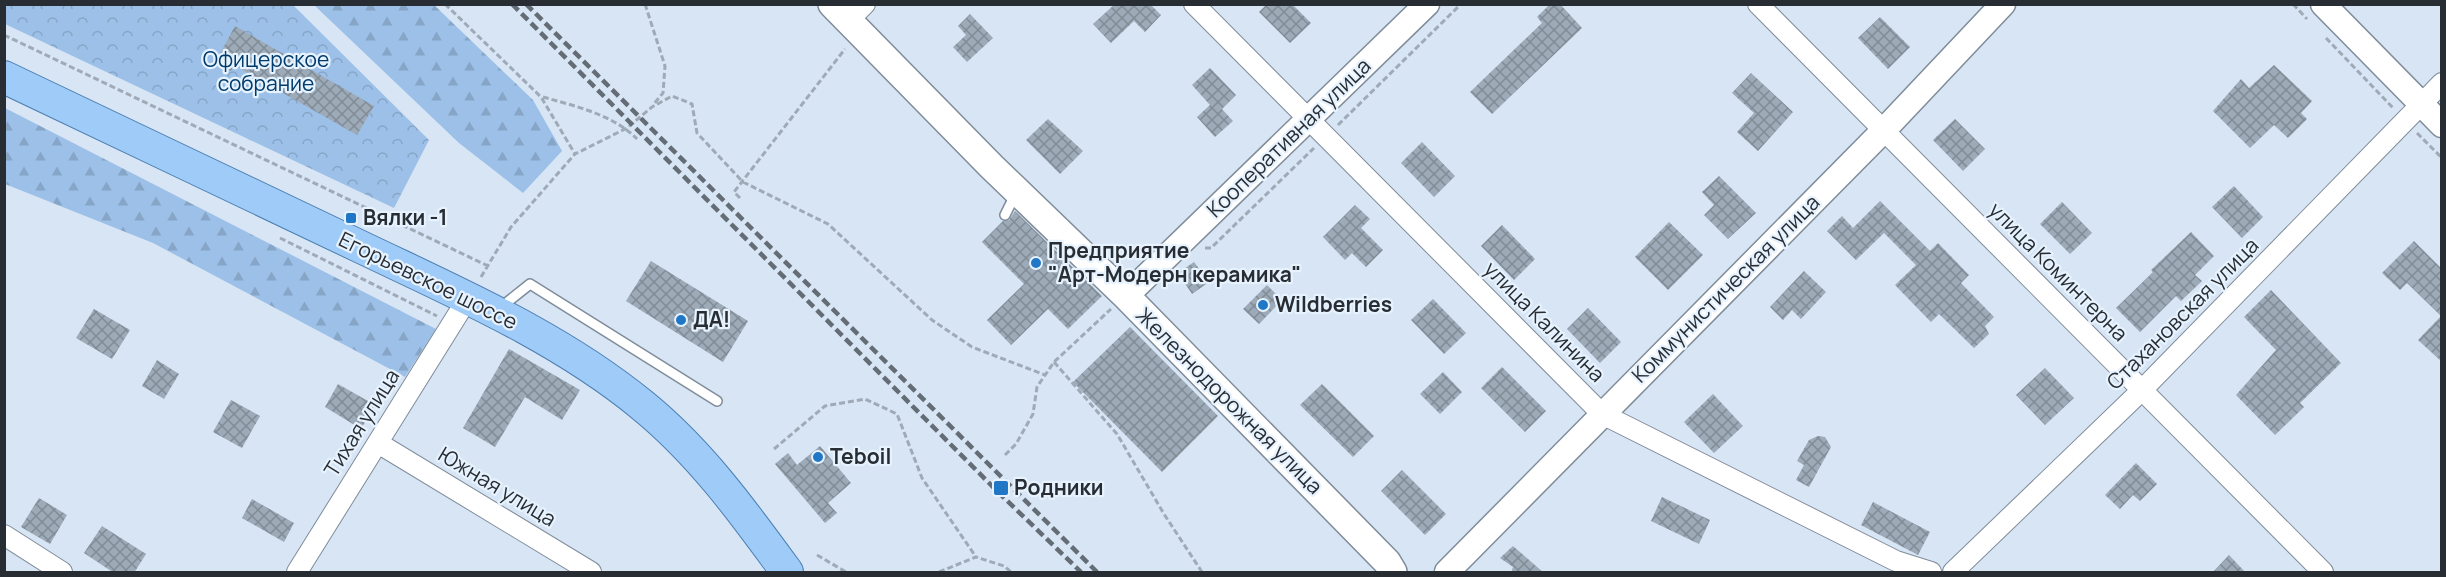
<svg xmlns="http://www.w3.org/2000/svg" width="2446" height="577" viewBox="0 0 2446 577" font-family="Manrope,sans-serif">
<defs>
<pattern id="forest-firs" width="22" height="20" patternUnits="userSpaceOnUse" patternTransform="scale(1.5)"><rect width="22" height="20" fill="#9cc0e7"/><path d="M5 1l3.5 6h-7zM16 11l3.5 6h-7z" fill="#86a5c7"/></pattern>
<pattern id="park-crowns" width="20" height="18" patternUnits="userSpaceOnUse" patternTransform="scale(1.5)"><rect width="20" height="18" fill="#9cc0e7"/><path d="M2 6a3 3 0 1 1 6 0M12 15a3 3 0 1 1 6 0" fill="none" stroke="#86a5c7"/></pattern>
<pattern id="building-cross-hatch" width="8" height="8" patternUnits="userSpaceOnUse" patternTransform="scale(1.5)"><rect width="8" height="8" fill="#9daab8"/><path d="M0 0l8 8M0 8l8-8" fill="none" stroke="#808b96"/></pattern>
</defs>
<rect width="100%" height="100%" fill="#d7e5f4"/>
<path fill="url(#forest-firs)" d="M314,5H434L533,100L562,151L523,193L459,143Z
M4,108H5L436,329L405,377L153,243L5,184Z"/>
<path fill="url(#park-crowns)" d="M5,5H293L429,140L394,208L5,24Z"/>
<path fill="url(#building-cross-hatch)" d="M1115,4H1150L1161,15L1145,32L1134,21L1111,43L1093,24Z
M1267,4H1292L1311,23L1290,43L1259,12Z
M1550,4H1560L1582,28L1492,114L1470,92L1542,23L1537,17Z
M970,14L993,38L967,62L953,47L966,35L958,26Z
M1880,17L1910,47L1888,69L1858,38Z
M235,26L374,106L357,135L234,65L231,71L215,63Z
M2274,65L2312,101L2301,113L2307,119L2288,138L2274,125L2250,148L2213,111L2241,79L2249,88Z
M1210,68L1236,95L1222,109L1233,121L1215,137L1197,117L1210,105L1192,85Z
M1751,73L1793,112L1758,151L1737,132L1754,113L1732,93Z
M1048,119L1083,151L1060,174L1026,140Z
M1955,119L1985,149L1963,171L1933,140Z
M1422,142L1455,176L1434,197L1401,163Z
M1719,176L1756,213L1728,239L1704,215L1714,205L1702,192Z
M2234,186L2263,217L2242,238L2212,207Z
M1880,201L1930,251L1938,243L1969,275L1961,283L1994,317L1985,326L1989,334L1974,348L1939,314L1931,322L1895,285L1916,265L1884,233L1856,260L1827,231L1842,216L1853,228Z
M2062,202L2092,233L2070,254L2040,224Z
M1355,205L1370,219L1361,228L1383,250L1366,267L1352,253L1345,260L1323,237Z
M1015,211L1102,296L1068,329L1048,309L1011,345L987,320L1024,284L982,242L1003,221L1009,220Z
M1669,222L1703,255L1668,290L1635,257Z
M1502,225L1535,259L1514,280L1481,246Z
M2191,232L2214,256L2195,275L2202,281L2181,301L2176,296L2140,332L2116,308L2153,272L2151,270Z
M2414,241L2442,269V362L2418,340L2441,316L2407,283L2400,290L2382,273Z
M651,261L748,321L723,362L626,301Z
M1194,262L1209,282L1192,294L1178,273Z
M1804,271L1826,292L1801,319L1792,310L1783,320L1770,307Z
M1267,285L1282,300L1259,324L1243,309Z
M2271,290L2341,363L2300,403L2304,407L2275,435L2236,395L2276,350L2244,317Z
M1433,299L1466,333L1444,354L1411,320Z
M1588,308L1621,342L1600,363L1567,329Z
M94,309L130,330L112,359L76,338Z
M1130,327L1218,416L1162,472L1073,382Z
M509,349L580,390L562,420L525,397L495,447L463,428Z
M157,360L179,374L164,399L142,386Z
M1502,367L1546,411L1525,432L1481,388Z
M2045,368L2074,398L2045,425L2016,395Z
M1443,372L1462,392L1440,414L1420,394Z
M338,384L375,405L361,429L325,407Z
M1322,384L1374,436L1353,457L1300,405Z
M1713,394L1743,426L1714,453L1684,422Z
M231,400L260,416L242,448L213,432Z
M1818,436L1825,437L1831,447L1809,487L1796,480L1804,465L1797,461L1809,440Z
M820,446L851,483L828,503L837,513L825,523L775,464L788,453L797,465Z
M2136,463L2157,484L2140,501L2133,495L2120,509L2105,495Z
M1402,470L1446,514L1425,535L1381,491Z
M1662,497L1710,520L1699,544L1651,521Z
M39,498L67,515L50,544L21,527Z
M252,499L294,523L284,542L242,518Z
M1873,502L1930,532L1918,555L1861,525Z
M102,526L146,554L134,573H114L84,553Z
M1513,546L1544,573H1511L1513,567L1500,558Z
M2229,555L2246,573H2212Z"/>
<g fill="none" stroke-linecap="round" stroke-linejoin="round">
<g stroke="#7f8c9a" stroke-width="12">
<path id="service" d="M1005,215L1016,193
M500,308L530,284L717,401"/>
</g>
<g stroke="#7f8c9a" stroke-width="22">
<path id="minor" d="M1194,4L1602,414L1896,561L1931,572
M1758,4L2323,572
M848,21L865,4
M378,443L591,572
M4,535L62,572
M297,572L468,298
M1953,572L2141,391L2442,83"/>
</g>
<g stroke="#7f8c9a" stroke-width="27">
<path id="tertiary" d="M2323,4L2442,125
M1126,296L1427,4
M1447,572L1884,130L2003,4"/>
</g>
<g stroke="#7f8c9a" stroke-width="30">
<path id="secondary" d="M832,4L992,167L1126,296L1387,562L1393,572"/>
</g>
<g stroke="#4b7db0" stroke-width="34">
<path id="primary" d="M4,77C124,134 243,191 363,248C459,294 559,337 642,405C700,452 744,513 787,572"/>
</g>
<path stroke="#9faab6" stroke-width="3" stroke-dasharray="6 3" stroke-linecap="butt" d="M445,4L541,97L575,154
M645,4L665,66L663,93L653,105
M2293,4L2307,19
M4,35L488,266
M2326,38L2394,109
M543,97C575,106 614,115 637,139
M1338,125L1461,4
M2417,133L2442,158
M740,198L734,192L845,49
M280,238L437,316
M1205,248H1211L1314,148
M481,277L511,227L575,154L627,128L652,107L672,96L692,104L697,133L743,182L828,224L932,320L972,347L1045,375
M1054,362L1117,434L1164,514L1202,572
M774,449L825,406L865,399L897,414L922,478L976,557
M1005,455L1016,444L1033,414L1037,387L1054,362L1111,309
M817,555L846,572
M939,572L976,557L1004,566L1011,572"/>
<use href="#service" stroke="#fff" stroke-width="9"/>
<use href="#minor" stroke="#fff" stroke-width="20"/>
<use href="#tertiary" stroke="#fff" stroke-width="24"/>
<use href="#secondary" stroke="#fff" stroke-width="27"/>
<use href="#primary" stroke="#9ecbf8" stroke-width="32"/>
<path stroke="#646c76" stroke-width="4.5" stroke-dasharray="9 4.5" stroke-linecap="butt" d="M512,4L998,492L1081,572
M526,4L1097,572"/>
</g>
<g fill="#1f77c5" stroke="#e6f2fe" stroke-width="2">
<rect x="345" y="212" width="12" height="12" rx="3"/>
<circle cx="1036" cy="263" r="6"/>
<circle cx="1263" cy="305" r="6"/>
<circle cx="681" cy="320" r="6"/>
<circle cx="818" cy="457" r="6"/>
<rect x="993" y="480" width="16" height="16" rx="3"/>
</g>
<g text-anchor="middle" stroke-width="4.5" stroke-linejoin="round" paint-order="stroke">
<g font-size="21" fill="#003b6b" stroke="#e6f2fe">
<text x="266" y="67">Офицерское<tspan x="266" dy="24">собрание</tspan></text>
</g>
<g font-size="21" fill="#282d33" stroke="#e6f2fe">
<text transform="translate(1289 138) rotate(-44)" y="7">Кооперативная улица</text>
<text transform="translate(2058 272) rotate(45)" y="7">улица Коминтерна</text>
<text transform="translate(428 281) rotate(26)" y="7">Егорьевское шоссе</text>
<text transform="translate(1726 289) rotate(-45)" y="7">Коммунистическая улица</text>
<text transform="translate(2183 314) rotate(-45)" y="7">Стахановская улица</text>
<text transform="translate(1544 322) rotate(45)" y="7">улица Калинина</text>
<text transform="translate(1229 401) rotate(45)" y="7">Железнодорожная улица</text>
<text transform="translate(362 423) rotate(-58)" y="7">Тихая улица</text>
<text transform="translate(497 487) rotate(31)" y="7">Южная улица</text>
</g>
<g font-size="21" font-weight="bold" fill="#282d33" stroke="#e6f2fe" text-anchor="start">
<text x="363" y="225">Вялки -1</text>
<text x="1048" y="258">Предприятие<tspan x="1048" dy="24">"Арт-Модерн керамика"</tspan></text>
<text x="1275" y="312">Wildberries</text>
<text x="693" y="327">ДА!</text>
<text x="830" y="464">Teboil</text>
<text x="1014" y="495">Родники</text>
</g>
</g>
<rect width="2446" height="577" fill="none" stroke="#282d33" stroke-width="12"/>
</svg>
